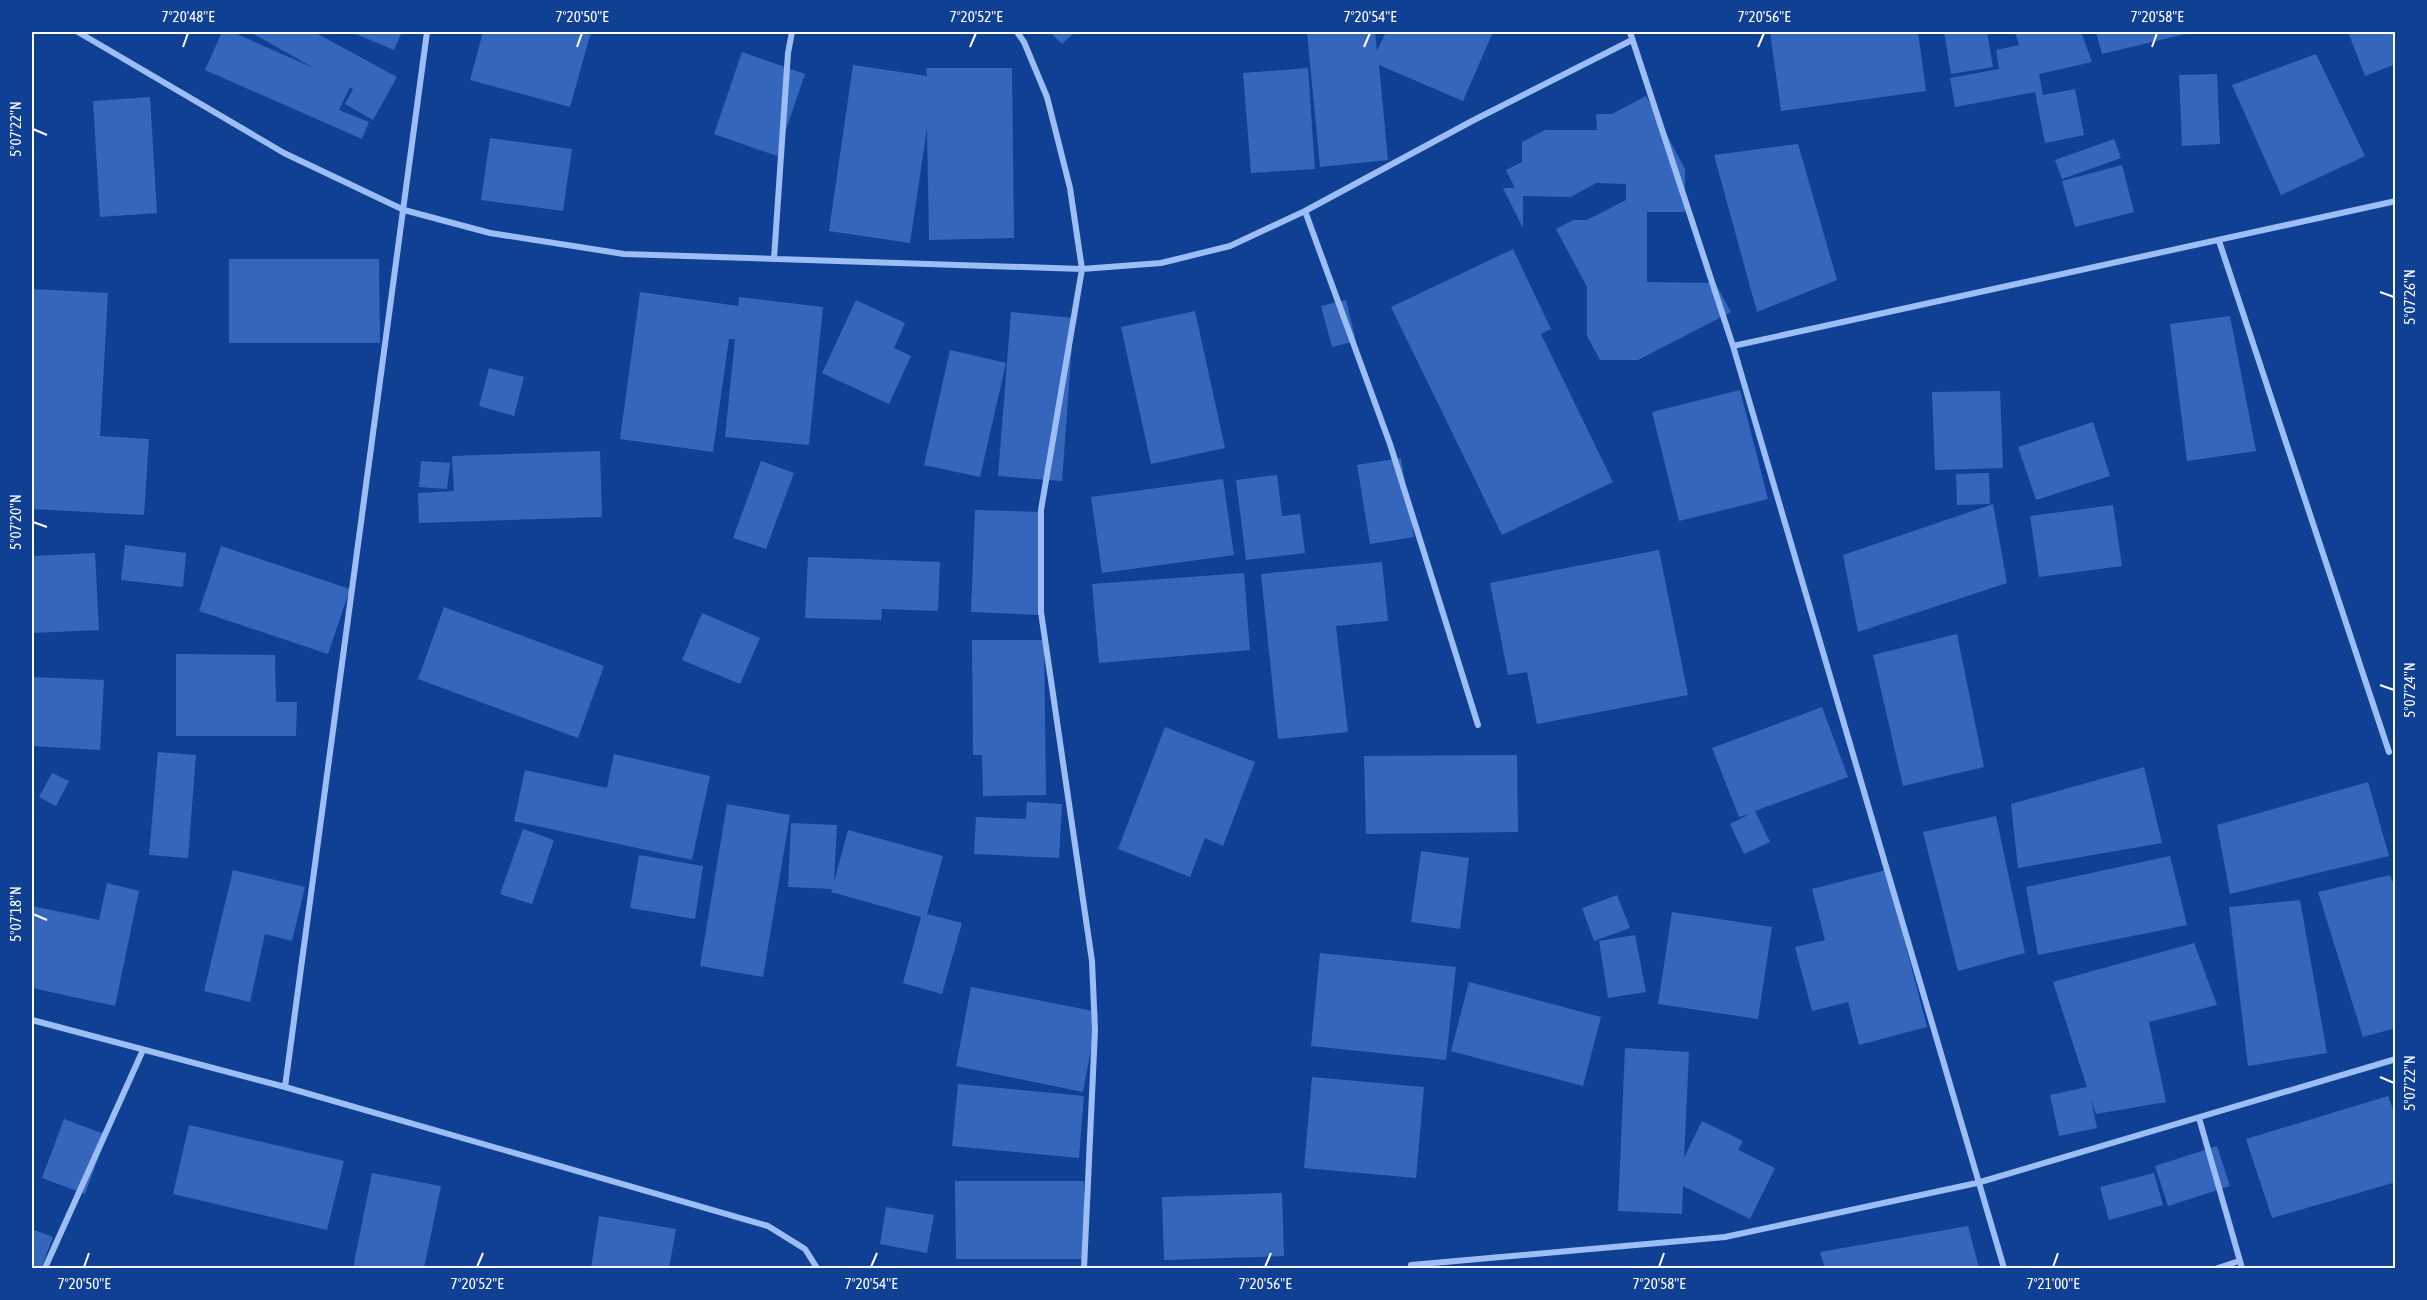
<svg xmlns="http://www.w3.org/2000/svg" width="2427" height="1300" viewBox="0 0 2427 1300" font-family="'Asap Condensed',sans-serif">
<rect width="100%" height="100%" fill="#0f4093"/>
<path fill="#3467bb" d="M222,32H232L314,68L250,32H314L397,77L373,120L345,104L353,89L350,87L339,110L369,122L362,139L205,70Z
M351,32H402L394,50Z
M483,32H591L570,107L470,80Z
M1050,32H1075L1062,44Z
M1307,32H1375L1377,51L1386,32H1493L1463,101L1379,65L1388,160L1320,167Z
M1770,32H1918L1926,91L1781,111Z
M1944,32H1987L1993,67L1951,74Z
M2015,32H2081L2092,62L2039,74L2043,95L2075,89L2084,135L2045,143L2035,92L1955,107L1950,78L1999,69L1996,50L2019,45Z
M2096,32H2193L2102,54Z
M2348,32H2396V64L2365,76Z
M742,52L805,74L777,156L714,134Z
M2316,54L2365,156L2281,195L2232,85Z
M853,65L927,76L926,68H1012L1014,238L929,240L927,128L910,243L829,231Z
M1308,68L1315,169L1251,173L1243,73Z
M2217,74L2220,144L2182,146L2179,75Z
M1646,96L1685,169V212H1647V282L1715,283L1731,312L1638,360H1600L1587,336V287L1556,229L1573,220H1587L1626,200V184L1596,183L1571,197L1523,196V228L1503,188H1515L1506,170L1522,162V142L1545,130H1597L1596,114H1612Z
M150,97L157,213L100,217L93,101Z
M490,138L572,149L563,211L481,200Z
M2114,139L2121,158L2062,179L2055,160Z
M1798,144L1837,280L1757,312L1714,155Z
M2122,165L2134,212L2075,227L2062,181Z
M1513,249L1551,329L1541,334L1613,482L1502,535L1391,307Z
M229,259H379L380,343H229Z
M32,289L108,293L100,436L149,439L144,515L32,509Z
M640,292L738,306L739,297L823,307L809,445L725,437L735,339H729L713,452L620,439Z
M856,300L905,323L894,348L911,356L889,404L822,373Z
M1346,300L1356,341L1332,347L1321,306Z
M1195,311L1225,448L1151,464L1121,327Z
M1011,312L1074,318L1062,481L998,476Z
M2230,316L2256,451L2187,461L2170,324Z
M950,350L1006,363L980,477L924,465Z
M489,368L524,377L514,416L479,406Z
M1740,390L1768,499L1679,521L1652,412Z
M2000,391L2003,468L1935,470L1932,392Z
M2093,422L2110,476L2036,500L2018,447Z
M600,451L602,517L419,523L418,493L454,491L452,456Z
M1401,458L1414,537L1370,544L1357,465Z
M421,461L450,463L447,489L419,487Z
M761,461L794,473L766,549L733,538Z
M1989,473L1990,504L1957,505L1956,474Z
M1277,475L1282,516L1300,514L1305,553L1246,560L1236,480Z
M1223,479L1234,555L1102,573L1091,497Z
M1993,504L2007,583L1858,632L1843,555Z
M2113,505L2122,566L2039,577L2030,516Z
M975,510L1043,512L1040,615L971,612Z
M125,545L186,553L183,587L121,580Z
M221,546L350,589L328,654L199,611Z
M1659,550L1688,695L1537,724L1527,672L1508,675L1490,583Z
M95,553L99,630L32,633V556Z
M808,557L940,562L938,611L882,609L881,620L805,618Z
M1382,562L1388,621L1336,626L1348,732L1278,739L1261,574Z
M1244,573L1250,650L1099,663L1092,584Z
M444,607L604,666L578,738L418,679Z
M702,613L760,638L740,684L682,660Z
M1957,634L1984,767L1903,786L1873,655Z
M972,640H1044L1046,795L983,796L982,755H973Z
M176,654L275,655L276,702H297L296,736H176Z
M32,677L104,680L100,750L32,746Z
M1822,707L1848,777L1755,811L1770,842L1744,854L1730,824L1750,814L1739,817L1712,748Z
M1165,727L1255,762L1223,846L1205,838L1190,877L1118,849Z
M158,752L196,755L188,858L149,855Z
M614,754L710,776L692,860L514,821L525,770L607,788Z
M1517,755L1518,832L1366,834L1364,756Z
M2144,767L2162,843L2018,868L2011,804Z
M52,773L69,781L56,806L39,797Z
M2368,782L2389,856L2230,894L2217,825Z
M1027,802L1062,804L1059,858L974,854L976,817L1026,819Z
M727,804L790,815L763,977L700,966Z
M1996,816L2025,953L1958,971L1923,832Z
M791,823L837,825L834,882L848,830L943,856L927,914L962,923L942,994L903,983L921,917L831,892L832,889L788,887Z
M523,829L554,840L532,904L500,894Z
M1421,851L1469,858L1460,929L1411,922Z
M639,855L703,866L695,919L630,908Z
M2170,856L2187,925L2038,955L2026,887Z
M233,870L305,887L292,941L265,934L250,1002L204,991Z
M1886,870L1927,1027L1859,1045L1848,1002L1812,1011L1795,947L1825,940L1812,889Z
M2390,875L2396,891V1028L2363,1037L2318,892Z
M107,883L139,891L115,1006L32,988V906L99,920Z
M1617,895L1630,928L1594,941L1582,908Z
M2300,900L2327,1053L2248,1066L2229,907Z
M1672,912L1772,927L1758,1019L1658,1004Z
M1635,935L1646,992L1608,998L1599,941Z
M2194,943L2217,1005L2149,1022L2166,1102L2096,1114L2091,1099L2097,1128L2059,1136L2050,1095L2087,1087L2053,982Z
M1320,953L1456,967L1446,1060L1311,1046Z
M1469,982L1601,1017L1583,1086L1451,1051Z
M971,987L1098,1012L1083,1092L956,1066Z
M1625,1048L1689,1052L1684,1158L1702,1121L1743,1141L1738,1150L1775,1168L1750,1219L1683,1186L1682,1214L1618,1211Z
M1312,1077L1424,1087L1416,1178L1304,1168Z
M958,1084L1084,1096L1079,1158L952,1146Z
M2388,1096L2396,1117V1182L2272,1218L2246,1139Z
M64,1119L107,1135L85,1194L42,1178Z
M189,1125L344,1161L327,1230L173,1194Z
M2217,1146L2230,1186L2168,1206L2155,1166Z
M372,1173L441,1186L424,1268H353Z
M2154,1173L2163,1205L2109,1220L2100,1187Z
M955,1181H1084V1259H956Z
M1282,1193L1284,1256L1164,1260L1162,1197Z
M886,1207L934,1215L927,1253L880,1244Z
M599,1216L676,1229L669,1268H591Z
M1968,1226L1979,1268H1825L1820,1252Z
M32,1229L53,1237L41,1268H32Z"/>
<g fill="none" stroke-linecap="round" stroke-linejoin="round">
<path stroke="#9cbef4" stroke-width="6" d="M78,32L284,153L404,210L490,233L624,254L1082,269L1161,263L1230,246L1305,211L1472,121L1632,40
M1017,32L1024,42L1047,97L1070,188L1082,269L1041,510V612L1092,961L1095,1030L1084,1268
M1630,32L1733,346L2004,1268
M1305,211L1390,444L1478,725
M2219,241L2389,752
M774,259L788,53L792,32
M1733,346L2396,201
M32,1020L285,1087L768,1226L805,1249L817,1268
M285,1087L427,32
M2199,1118L2242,1268
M1411,1265L1725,1237L1977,1183L2396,1059
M45,1268L143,1050
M2218,1268L2239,1261"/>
</g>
<path fill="none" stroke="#fff" stroke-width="2" d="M183,47L188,33M577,47L582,33M970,47L976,33M1364,47L1370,33M1758,47L1764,33M2152,47L2157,33M33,129L47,135M2380,292L2394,297M33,522L47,527M2380,685L2394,690M33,914L47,920M2380,1077L2394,1083M84,1267L89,1253M477,1267L483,1253M871,1267L877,1253M1265,1267L1271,1253M1659,1267L1664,1253M2053,1267L2058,1253"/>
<rect width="2427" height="1300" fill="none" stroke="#0f4093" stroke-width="66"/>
<rect x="33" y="33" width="2361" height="1234" fill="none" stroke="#fff" stroke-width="2"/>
<g font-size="15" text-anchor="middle" fill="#fff">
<text x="188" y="22">7°20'48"E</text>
<text x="582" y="22">7°20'50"E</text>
<text x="976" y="22">7°20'52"E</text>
<text x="1370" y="22">7°20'54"E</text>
<text x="1764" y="22">7°20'56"E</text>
<text x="2157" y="22">7°20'58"E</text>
<text transform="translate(16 129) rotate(-90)" y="5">5°07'22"N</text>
<text transform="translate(2410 297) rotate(-90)" y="5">5°07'26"N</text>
<text transform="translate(16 522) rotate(-90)" y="5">5°07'20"N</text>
<text transform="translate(2410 690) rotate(-90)" y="5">5°07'24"N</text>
<text transform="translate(16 914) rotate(-90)" y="5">5°07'18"N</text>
<text transform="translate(2410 1083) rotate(-90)" y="5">5°07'22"N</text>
<text x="84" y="1289">7°20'50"E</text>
<text x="477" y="1289">7°20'52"E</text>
<text x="871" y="1289">7°20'54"E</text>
<text x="1265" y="1289">7°20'56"E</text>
<text x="1659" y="1289">7°20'58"E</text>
<text x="2053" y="1289">7°21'00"E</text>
</g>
</svg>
